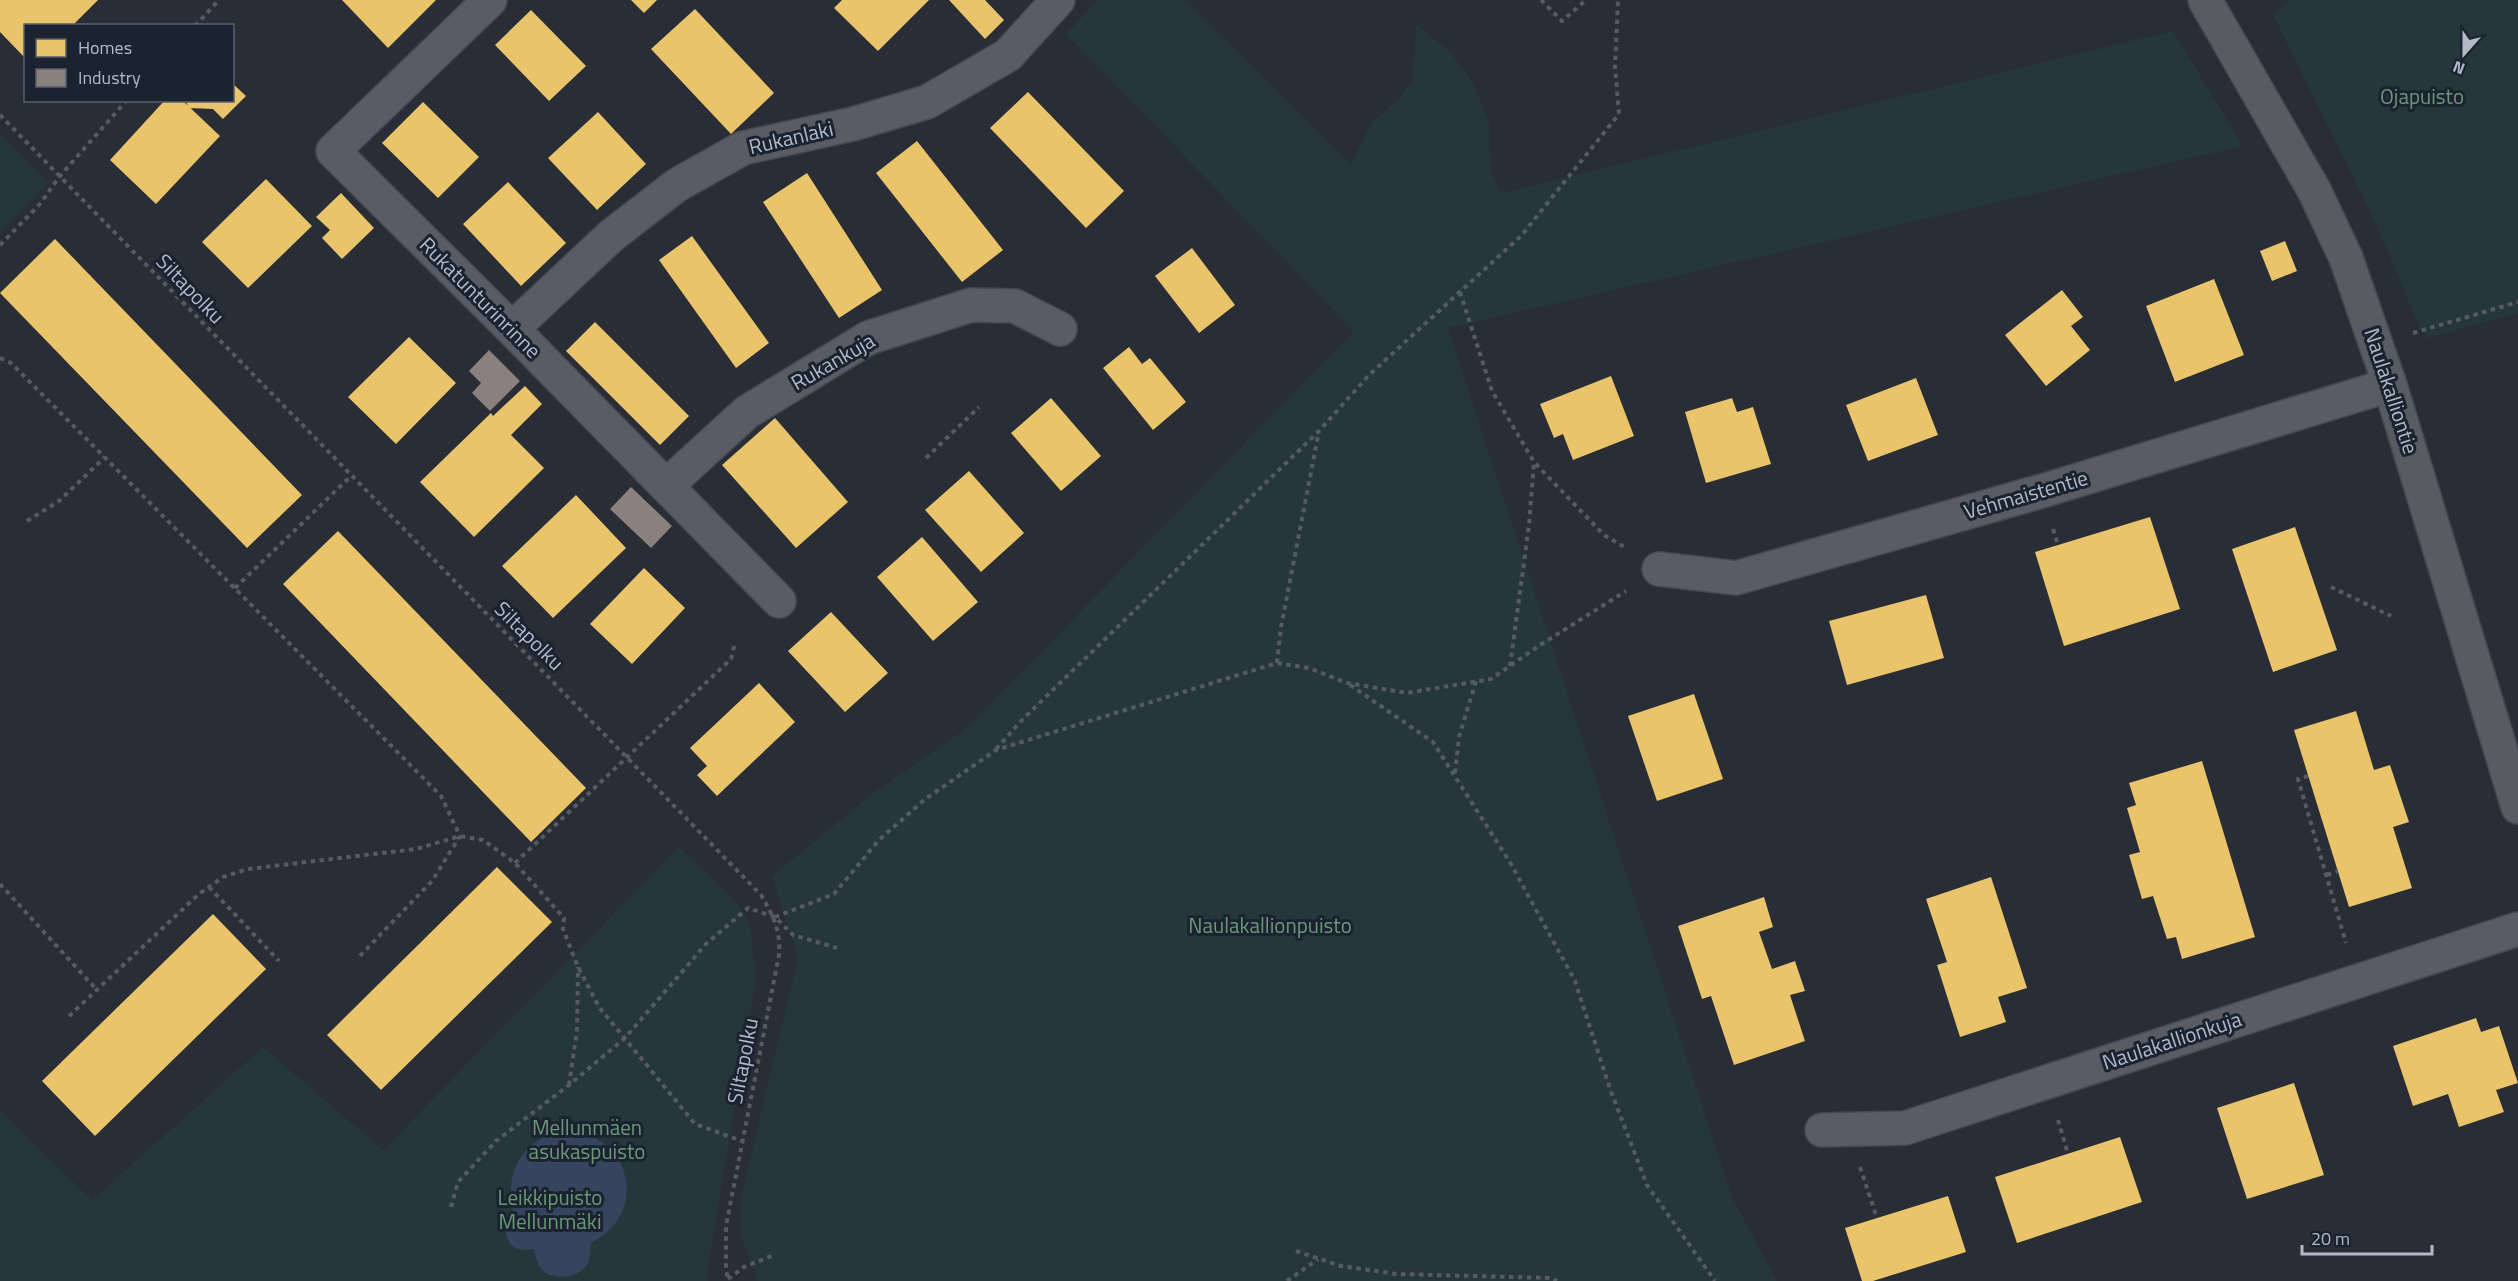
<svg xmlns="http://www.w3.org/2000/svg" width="2518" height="1281" viewBox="0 0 2518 1281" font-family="'Titillium Web',sans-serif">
<rect width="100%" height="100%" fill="#292d35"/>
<path fill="#26373b" d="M1098,0H1185L1351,164L1372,122L1397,101L1413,79L1416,24L1451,53L1472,81L1489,122L1490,169L1501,193L2173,31L2243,146L1448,328L1732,1197L1777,1281H758L741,1238L742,1193L798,958L772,876L876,791L967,728L1354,331L1066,34Z
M2291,0H2518V313L2427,338L2419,326L2376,224L2273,15Z
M0,134L49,182L0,231Z
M679,847L735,900L750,924L756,977L706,1278L708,1281H0V1110L92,1200L263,1047L383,1150Z"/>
<path fill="#36445e" d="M562,1130C633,1132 650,1214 591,1243C590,1250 591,1259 586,1266C578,1278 554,1280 543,1271C537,1265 536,1257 534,1249C516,1252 507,1246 505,1228C507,1221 513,1213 513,1207C513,1200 511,1194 511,1188C513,1156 533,1138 562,1130Z"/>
<path fill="#e9c46a" d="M0,0H98L72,26H26V59L0,32Z
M342,0H436L388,48Z
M631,0H657L644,13Z
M842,0H929L878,51L834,8Z
M949,0H985L1004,20L985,39Z
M695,9L774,93L731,134L651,49Z
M531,10L586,66L549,101L495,45Z
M232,83L246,96L223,119L213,109L189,108L185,100H232Z
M1028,92L1124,191L1086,228L990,128Z
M165,100H182L220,136L156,204L110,160Z
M423,102L479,157L438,198L382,143Z
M598,112L646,164L597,210L548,158Z
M917,141L1003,250L962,282L876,173Z
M807,173L882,290L839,318L763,202Z
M266,179L312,226L248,288L202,242Z
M508,182L566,243L521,286L463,224Z
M341,193L374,228L342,259L322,238L330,230L316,217Z
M692,236L769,343L736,368L659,260Z
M55,239L302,495L247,548L0,293Z
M2285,241L2297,271L2272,281L2260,251Z
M1192,248L1235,305L1199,333L1155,276Z
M2214,279L2244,355L2175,382L2146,306Z
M2062,290L2083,317L2071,326L2090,350L2046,386L2005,335Z
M595,322L689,416L660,445L566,351Z
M409,337L456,383L396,444L348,397Z
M1129,347L1142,364L1150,358L1186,402L1153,430L1103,368Z
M1611,376L1634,436L1573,460L1563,434L1554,438L1540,404Z
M1916,378L1938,435L1868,461L1846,405Z
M525,386L542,404L511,435L544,468L474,537L420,482L491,413L493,416Z
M1051,398L1101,456L1061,491L1011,433Z
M1732,398L1737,412L1753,407L1771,464L1706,483L1685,412Z
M775,418L848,502L796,548L722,465Z
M969,471L1024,533L981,572L925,510Z
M576,495L626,548L553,618L502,566Z
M2150,517L2180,609L2064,646L2035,552Z
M2295,527L2337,650L2273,672L2232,549Z
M338,531L586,788L531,842L283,584Z
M922,537L978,602L933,641L877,577Z
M644,568L685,608L632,664L590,624Z
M1926,595L1944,658L1847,685L1829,621Z
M831,612L888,673L845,712L788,651Z
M759,683L795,722L717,796L697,775L707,766L690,748Z
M1694,694L1723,779L1657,801L1628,716Z
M2356,711L2374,770L2390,765L2409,822L2393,827L2412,888L2349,907L2294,730Z
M2202,761L2255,937L2182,959L2176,937L2167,939L2153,896L2142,899L2129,855L2140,852L2127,808L2136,805L2129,783Z
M497,867L552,922L381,1090L327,1035Z
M1991,877L2027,988L1998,997L2006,1022L1960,1037L1937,965L1947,962L1926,899Z
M1764,897L1773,927L1759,932L1772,969L1795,961L1805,991L1790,995L1805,1041L1734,1065L1711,996L1702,999L1678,926Z
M213,914L266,969L95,1136L42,1081Z
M2476,1018L2481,1032L2499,1026L2518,1083L2496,1090L2504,1112L2459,1127L2448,1094L2413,1106L2393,1046Z
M2294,1083L2324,1175L2247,1199L2217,1108Z
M2120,1137L2142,1202L2017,1243L1995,1177Z
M1948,1196L1966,1252L1873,1281H1862L1845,1228Z"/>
<path fill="#8a817c" d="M489,350L520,381L490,411L472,393L481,383L469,371Z
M631,487L672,526L651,548L610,509Z"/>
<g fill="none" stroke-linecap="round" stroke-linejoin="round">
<g stroke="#45484e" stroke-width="36">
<path id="street" d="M490,0L333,151L512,329L779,601
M512,329L611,236L677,185L743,148L853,124L927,102L1008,55L1058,0
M666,486L747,412L868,338L971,305L1015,306L1060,329
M1659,569L1736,578L2042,491L2390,385
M1822,1130L1905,1128L2518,929"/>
</g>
<g stroke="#45484e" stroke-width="36">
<path id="secondary" d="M2205,0L2315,192L2346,258L2390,385L2518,807"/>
</g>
<path stroke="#565b61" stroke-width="4" stroke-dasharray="4.5 4.5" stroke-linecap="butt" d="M1541,0L1562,21L1586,0
M195,26L219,0
M0,115L761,895C773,915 781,931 779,955L726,1226V1268L728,1281
M0,245L40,204L60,176L127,100
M1460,292L1492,391L1534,462L1604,535L1626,548
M2413,333L2518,302
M0,358L11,363L441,796L460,836L432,881L358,958
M926,458L979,407
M27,521L59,501L105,457
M2053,529L2058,545
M2331,587L2391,616
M235,588L351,476
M1277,663L1281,627L1319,431
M1510,666L1529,525L1534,462
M1350,685L1433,742L1511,864L1575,981L1610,1089L1647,1185L1715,1281
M996,749L1024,718L1319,431L1369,375L1521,236L1619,114L1615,67L1618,0
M1455,773L1459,737L1476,681
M2308,776L2298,779L2346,943
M515,863L731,659L735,643
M2327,875L2338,871
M0,884L96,989
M209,887L279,961
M775,917L834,894L879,840L924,800L996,750L1277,663L1309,668L1347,683L1407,693L1491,679L1540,645L1626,591
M69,1016L199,894L223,877L248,869L416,849L460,836L483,840L515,863L564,918L563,929L578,967L599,1007L695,1124L742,1141
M569,1085L577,1030L578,967
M2058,1120L2068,1154
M1860,1167L1877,1218
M451,1207L458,1182L496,1141L569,1085L625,1038L706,944L748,908L775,917L793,935L837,948
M1296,1251L1341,1266L1396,1274L1551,1278L1557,1281
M728,1279L744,1267L774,1255
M1287,1281L1318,1259"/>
<use href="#street" stroke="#595c64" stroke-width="33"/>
<use href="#secondary" stroke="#575b62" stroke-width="33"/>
</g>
<g text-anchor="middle" stroke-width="6" stroke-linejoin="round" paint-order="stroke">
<g font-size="21" fill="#6a9877" stroke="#1c2330">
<text x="2422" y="104">Ojapuisto</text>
<text x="1270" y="933">Naulakallionpuisto</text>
<text x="587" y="1135">Mellunmäen<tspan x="587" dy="24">asukaspuisto</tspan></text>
<text x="550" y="1205">Leikkipuisto<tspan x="550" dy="24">Mellunmäki</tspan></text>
</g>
<g font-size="21" fill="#b2b9c7" stroke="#1c2330">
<text transform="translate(791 138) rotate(-13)" y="7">Rukanlaki</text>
<text transform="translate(190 289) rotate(46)" y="7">Siltapolku</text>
<text transform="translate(480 298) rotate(45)" y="7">Rukatunturinrinne</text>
<text transform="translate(833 362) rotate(-30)" y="7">Rukankuja</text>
<text transform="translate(2391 391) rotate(72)" y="7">Naulakalliontie</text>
<text transform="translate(2026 495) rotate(-16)" y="7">Vehmaistentie</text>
<text transform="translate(529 636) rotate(45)" y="7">Siltapolku</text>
<text transform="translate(2172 1041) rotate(-18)" y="7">Naulakallionkuja</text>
<text transform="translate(743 1061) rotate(-79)" y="7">Siltapolku</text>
</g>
</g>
<rect x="24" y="24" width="210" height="78" fill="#1c2330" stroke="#585f6c" stroke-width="1.5"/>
<rect x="36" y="39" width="30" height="18" fill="#e9c46a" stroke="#585f6c" stroke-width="1.5"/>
<text x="78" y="54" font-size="18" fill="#b2b9c7">Homes</text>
<rect x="36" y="69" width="30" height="18" fill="#8a817c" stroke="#585f6c" stroke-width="1.5"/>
<text x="78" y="84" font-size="18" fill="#b2b9c7">Industry</text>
<g transform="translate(2464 54) rotate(201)" stroke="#1c2330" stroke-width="4.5" paint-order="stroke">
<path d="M0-4.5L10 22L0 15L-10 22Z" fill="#b2b9c7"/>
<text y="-9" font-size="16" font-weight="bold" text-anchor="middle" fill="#b2b9c7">N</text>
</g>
<path d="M2302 1245v9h130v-9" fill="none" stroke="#b2b9c7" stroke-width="3"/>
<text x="2311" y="1245" font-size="18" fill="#b2b9c7" stroke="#1c2330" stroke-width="4.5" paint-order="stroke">20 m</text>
</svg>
